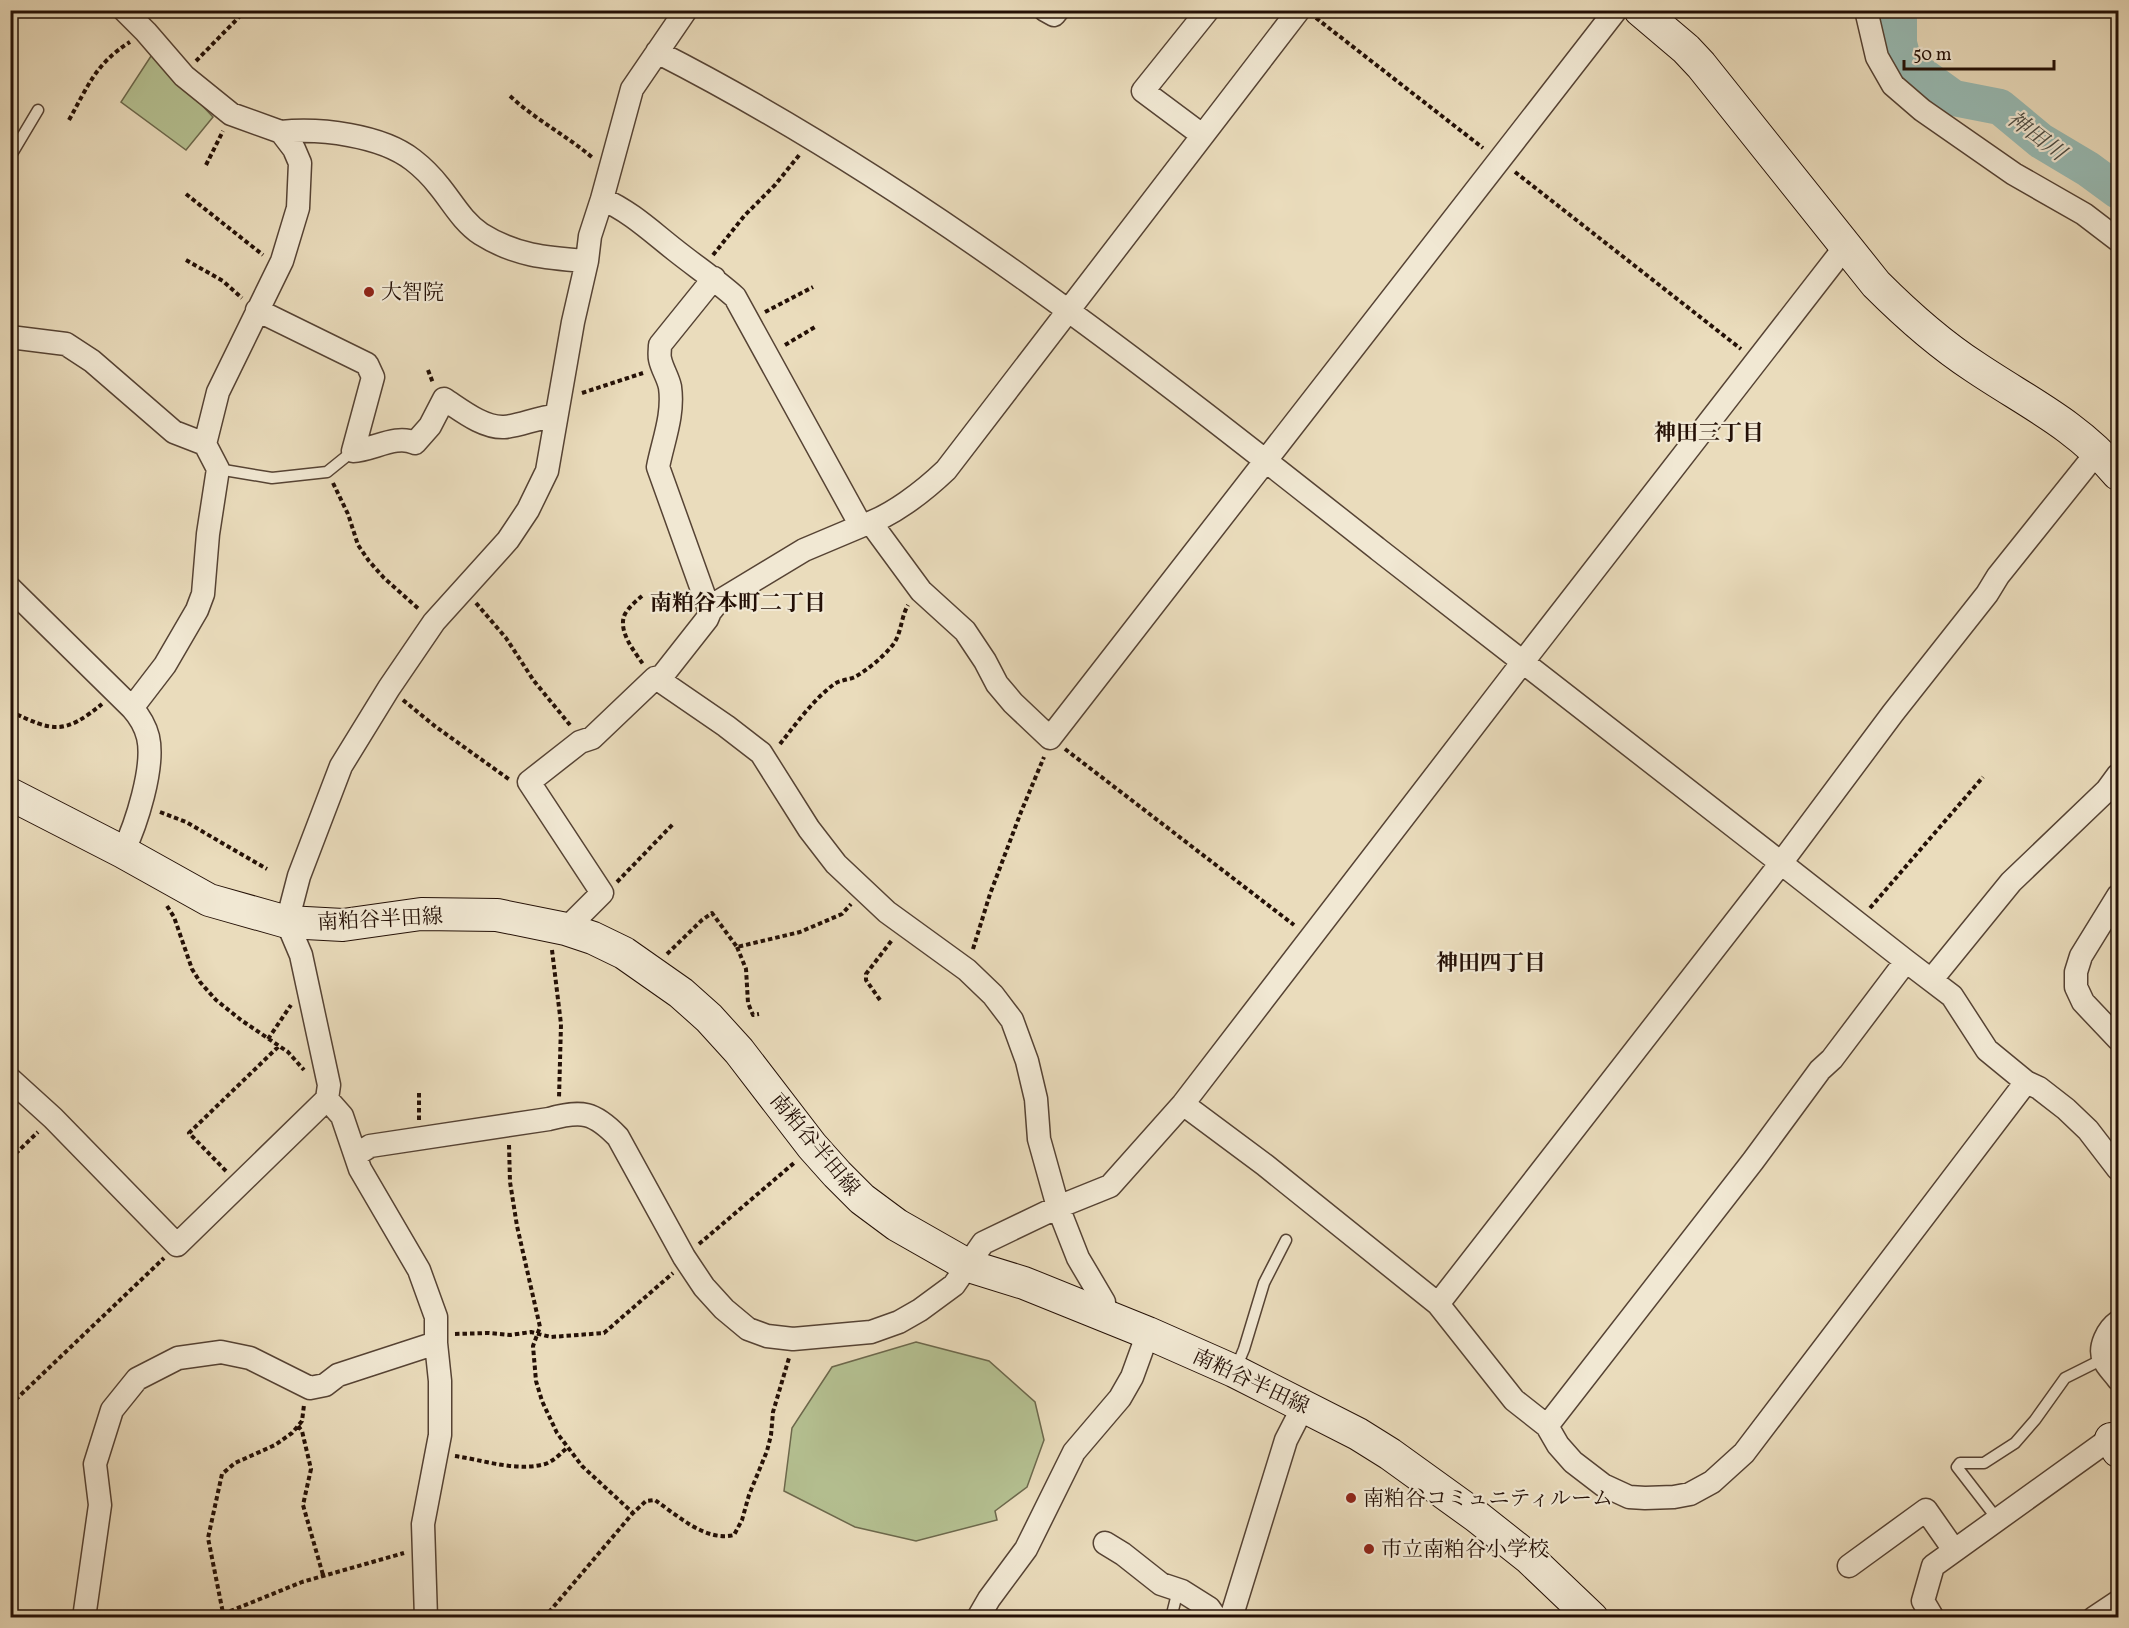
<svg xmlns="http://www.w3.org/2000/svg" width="2129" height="1628" viewBox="0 0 2129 1628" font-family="Vollkorn,'Noto Serif JP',serif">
<rect width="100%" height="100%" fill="#eadcbc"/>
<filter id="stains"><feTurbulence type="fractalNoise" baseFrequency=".00333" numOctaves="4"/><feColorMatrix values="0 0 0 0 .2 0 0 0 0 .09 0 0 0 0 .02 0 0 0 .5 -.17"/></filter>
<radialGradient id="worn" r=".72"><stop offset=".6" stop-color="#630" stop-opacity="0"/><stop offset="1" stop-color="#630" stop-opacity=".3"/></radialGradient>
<path fill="#b5c192" stroke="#6c684c" stroke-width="1.5" d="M153,53L213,117L186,150L121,102Z
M916,1342L989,1361L1035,1402L1044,1440L1027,1487L995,1511L997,1520L916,1541L855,1527L784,1491L792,1428L832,1367Z"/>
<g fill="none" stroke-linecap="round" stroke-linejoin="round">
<path stroke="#98bbb4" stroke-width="36" d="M1899,10V43L1904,62L1954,98L2000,107L2041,141L2088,169L2118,191"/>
<g stroke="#564334" stroke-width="13">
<path id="lane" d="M10,157L38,110
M218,469L272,478L327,472L353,451
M1236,1368L1244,1349L1264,1283L1286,1240
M1998,1520L1957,1467L1960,1463H1984L2015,1443L2035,1420L2065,1378L2103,1359
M1171,1618L1178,1590"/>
</g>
<g stroke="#564334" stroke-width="25">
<path id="street" d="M124,10L146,32L184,76L231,114L281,132L294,149L300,163L298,208L282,261L218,392L205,444
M1045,10L1054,15L1058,10
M1866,10L1877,57L1893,85L1922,110L2014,174L2084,214L2118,240
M657,52C918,185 1150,369 1379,550C1554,687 1731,823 1906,961L1952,996L1987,1050L2026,1082L2039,1088L2066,1109L2088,1130L2118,1169
M281,132C320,128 381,135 413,160C422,167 432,177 439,186C453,203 462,221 481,234C516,256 547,258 587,261
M1202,135L1143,91L1208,10
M602,199C630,211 652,232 675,250C695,266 716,280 735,297L861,526C891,517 924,491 946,470L1299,10
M257,310L367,364L373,377L353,451C373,450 396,434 415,443L430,426L444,399C461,410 483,428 504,427C520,426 538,417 556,416
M10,337L66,344L92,361L174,432L205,444L218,469L208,534L203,594L197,610L165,665L132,708
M871,523L921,591L965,631L985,661L997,684L1013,703L1050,738L1616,10
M10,588L132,708C140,717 145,725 148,737C155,767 136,825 123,852
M710,612L718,602L804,550L861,526
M659,680L707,619L710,612L658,467C663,441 674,415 670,387C668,377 662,369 660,359C659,355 660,350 660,345L714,278
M2118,896L2081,956L2076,972V987L2083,1002L2118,1039
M566,929L602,893L529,782L580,742L592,738L655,678L659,680L726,726L761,753L809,829L836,864L887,912L967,970L993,995L1012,1020L1027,1061L1036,1099L1039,1139L1058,1207L1078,1258L1104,1302L1103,1315
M1932,979L2011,882L2107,790L2118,775
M10,1079L53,1118L177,1245L327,1099L329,1085L301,955L287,922L299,876L341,766L389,688L434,622L508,540L528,510L547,471L573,322L587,261L590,236L602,199L632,89L686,10
M327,1099L342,1116L360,1169L419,1270L436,1317V1343L440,1381V1435L423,1524L426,1618
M1183,1104L1265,1165L1438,1304L1514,1400L1547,1426L1558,1445L1573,1462L1603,1485L1629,1497L1645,1498L1674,1497L1690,1494L1712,1482L1744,1453L2026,1082
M356,1155L370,1146L549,1119C582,1110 594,1112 618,1137L684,1257L704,1287L724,1309L748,1329L767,1336L793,1339L871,1332L899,1322L920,1310L954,1285L983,1243L1058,1207L1110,1186L1183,1104L1522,663L1845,247
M1438,1304L1781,863L1893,713L1987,594L1998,576L2098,451
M2118,1322C2108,1329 2098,1347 2104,1360C2107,1367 2114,1373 2118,1379
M1547,1426L1753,1161L1820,1070L1832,1059L1906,961
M1105,1543L1123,1554L1161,1584L1182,1591L1209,1608L1216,1618
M1849,1566L1926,1510L1954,1550
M84,1618L100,1505L95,1464L112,1410L137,1379L178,1358L221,1352L250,1358L310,1388L325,1385L338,1375L436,1343
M978,1618L989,1599L1026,1549L1074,1452L1120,1398L1132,1377L1148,1333
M1231,1618L1286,1440L1304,1405
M1933,1618L1923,1601L1933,1566L2118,1433
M2094,1618L2118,1602"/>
</g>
<g stroke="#241006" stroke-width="34">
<path id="secondary" d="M1640,10L1686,49L1701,65L1876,284C1907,315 1938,343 1975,367C2027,402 2077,425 2118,474
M10,794L123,852L209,900L287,922L343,925L421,914L497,915L566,929L593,938L624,953L681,993L709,1018L739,1051L812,1146L837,1174L862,1199L897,1225L969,1266L1024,1283L1148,1333L1234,1371L1358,1434L1390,1454L1476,1516L1529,1558L1592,1618
M2111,1439L2118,1451"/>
</g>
<path stroke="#241006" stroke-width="4" stroke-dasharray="4.5 3" stroke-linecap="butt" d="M1316,18L1483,148
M196,61L246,10
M510,96C536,120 567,136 593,158
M69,120C88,86 96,63 130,42
M206,165L223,131
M1515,172L1741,349
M186,194L263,255
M713,255L745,215L775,185L800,154
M186,260L223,281L242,298
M765,312L813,287
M785,345L815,327
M428,370L433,383
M582,393L643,373
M333,483L348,514L358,545L369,561L384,578L420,610
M642,596C636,601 629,607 625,614C617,630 634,651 643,664
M476,603L506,638L534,681L570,725
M403,700L436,727L510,780
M10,711C53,732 64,735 102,704
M780,744C796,724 812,701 833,685C839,680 848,680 855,677C867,670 882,658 891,647C902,635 900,619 908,605
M1065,749L1294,925
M160,812L186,822L267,869
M617,882L673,824
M167,906L174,917L192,969L200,982L216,1000L241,1020L288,1052L304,1070
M1870,908L1983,777
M737,947L746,969L748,1003L753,1015L759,1014
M973,949L990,894L1021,812L1044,757
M552,950L561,1024L559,1098
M667,954L702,920L712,913L737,947L800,932L842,914L851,904
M880,1000L866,980V974L892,940
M268,1039L291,1005
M419,1093V1120
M509,1145L510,1182L517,1226L540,1327L533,1346L536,1381L542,1401L557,1433L582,1466L633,1513
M10,1159L38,1132
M226,1171L189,1133L279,1046
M699,1244L794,1163
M455,1334L489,1333L510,1335L531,1332L551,1337L604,1333L673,1273
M10,1405L164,1258
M298,1426L302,1431L311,1469L303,1505L323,1575
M455,1456C483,1460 516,1472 545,1464C554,1461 561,1453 568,1447
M223,1614L302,1582L404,1553
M224,1618L208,1538L222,1474L235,1463L275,1445L292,1433L302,1421L304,1405
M544,1618L633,1513L646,1501L655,1500C678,1516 706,1542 734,1535L742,1520L749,1495L767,1451L771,1435L773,1412L789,1358"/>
<use href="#lane" stroke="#f1e8d3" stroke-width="10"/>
<use href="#street" stroke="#f1e8d3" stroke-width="22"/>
<use href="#secondary" stroke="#f1e8d3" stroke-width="32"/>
</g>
<g fill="#8f2418" stroke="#f1e8d3" stroke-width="2">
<circle cx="369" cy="292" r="6"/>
<circle cx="1351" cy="1498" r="6"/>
<circle cx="1369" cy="1549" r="6"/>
</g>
<g text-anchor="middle" stroke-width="4.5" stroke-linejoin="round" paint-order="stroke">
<g font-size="21" fill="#241006" stroke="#f1e8d3" text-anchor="start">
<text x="381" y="299">大智院</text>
<text x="1363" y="1505">南粕谷コミュニティルーム</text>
<text x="1381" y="1556">市立南粕谷小学校</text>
</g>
<g font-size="21" fill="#241006" stroke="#f1e8d3">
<text transform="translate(380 919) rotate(-3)" y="7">南粕谷半田線</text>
<text transform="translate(815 1144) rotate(50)" y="7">南粕谷半田線</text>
<text transform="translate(1251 1381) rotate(25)" y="7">南粕谷半田線</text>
</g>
<g font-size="22" font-style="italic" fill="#4d4c43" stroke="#f1e8d3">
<text transform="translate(2037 135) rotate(37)" y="8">神田川</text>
</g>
<g font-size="22" font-weight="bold" fill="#241006" stroke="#f1e8d3">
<text x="1709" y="440">神田三丁目</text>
<text x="738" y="610">南粕谷本町二丁目</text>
<text x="1491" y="970">神田四丁目</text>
</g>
</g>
<rect width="2129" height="1628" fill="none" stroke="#eadcbc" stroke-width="36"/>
<rect x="12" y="12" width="2105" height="1604" fill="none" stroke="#241006" stroke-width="3"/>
<rect x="18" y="18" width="2093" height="1592" fill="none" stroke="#241006" stroke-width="1.5"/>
<path d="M1904 60v9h150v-9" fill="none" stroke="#241006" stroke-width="3"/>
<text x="1913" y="60" font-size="18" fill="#241006" stroke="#f1e8d3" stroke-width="4.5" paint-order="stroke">50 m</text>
<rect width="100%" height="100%" filter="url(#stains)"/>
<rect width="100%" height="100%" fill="url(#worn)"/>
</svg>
